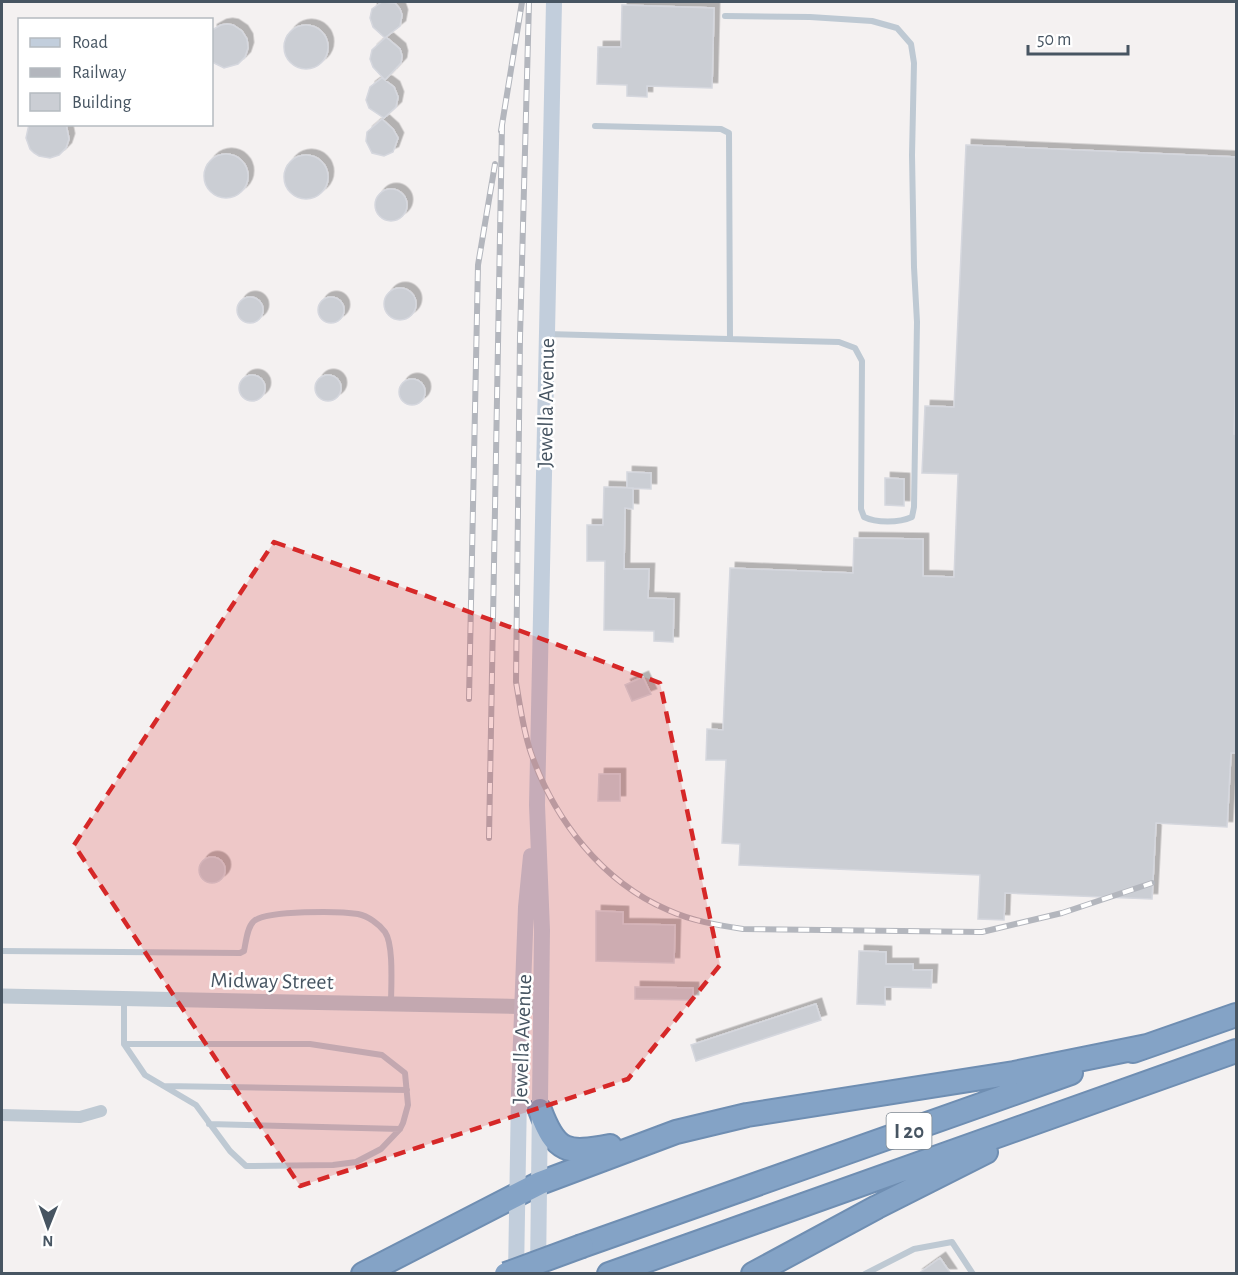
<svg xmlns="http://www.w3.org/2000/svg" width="1238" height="1275" viewBox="0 0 1238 1275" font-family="'Alegreya Sans',sans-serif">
<defs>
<filter id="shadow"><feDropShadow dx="5.5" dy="-5.5" stdDeviation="0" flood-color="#0004"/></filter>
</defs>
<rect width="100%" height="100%" fill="#f4f1f1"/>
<path fill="#cbced4" stroke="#d5d7de" stroke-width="1.5" filter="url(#shadow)" d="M382,2L395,3L400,9L402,15L400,26L386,37L400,49L402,56L401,63L385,80L373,67L370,59L372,50L385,38L373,27L370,18L372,9Z
M622,5L714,8L712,88L647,86V97L627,96V85L597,84L598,47H621Z
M227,24L233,25L242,31L247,39L248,48L245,57L238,64L224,68L212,62V30L221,25Z
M284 47a22 22 0 1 1 44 0a22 22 0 1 1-44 0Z
M382,78L394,87L398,97L396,107L384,118L369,108L366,100L370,87Z
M382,119L393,129L398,138L393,152L384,156L372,153L366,141L367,132Z
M29,124H66L69,139L66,148L59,155L50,158L39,156L34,153L30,149L26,138Z
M966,145L1236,157V371L1234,434H1236V753H1231L1227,827L1156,823L1152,899L1005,893L1004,920L978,919L980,875L739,865L740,844L722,843L726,760H706L707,729L723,730L730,568L853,573L854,538L923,539V576L954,577L958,474L922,473L925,406L954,407Z
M204 176a22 22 0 1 1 44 0a22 22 0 1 1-44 0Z
M284 177a22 22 0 1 1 44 0a22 22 0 1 1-44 0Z
M375 205a16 16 0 1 1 32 0a16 16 0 1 1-32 0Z
M384 304a16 16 0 1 1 32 0a16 16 0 1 1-32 0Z
M237 310a13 13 0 1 1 26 0a13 13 0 1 1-26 0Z
M318 310a13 13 0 1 1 26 0a13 13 0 1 1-26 0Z
M315 388a13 13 0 1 1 26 0a13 13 0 1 1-26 0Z
M239 388a13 13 0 1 1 26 0a13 13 0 1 1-26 0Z
M399 392a13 13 0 1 1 26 0a13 13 0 1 1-26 0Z
M627,472L651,473V489L627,488Z
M885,478L904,479V506L885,505Z
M604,487L633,488V509L625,508L624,569H649L648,598L674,599L673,642L654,641V631L604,630L605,561H587V525H603Z
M643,677L651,694L632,701L625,685Z
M599,774H620V801H598Z
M199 870a13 13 0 1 1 26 0a13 13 0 1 1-26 0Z
M596,911L623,912V924L675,925L674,963L596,961Z
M859,951L886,952V964H913V970H932L931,988L885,987V1005L857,1004Z
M635,987L693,988V1000L635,999Z
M816,1004L821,1020L696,1061L691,1045Z
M940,1258L951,1274H918Z"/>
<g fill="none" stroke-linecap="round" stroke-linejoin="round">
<g stroke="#6f8eb2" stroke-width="26">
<path id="motorway" d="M1133,1051L1236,1015
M540,1110C556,1153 567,1154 610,1146
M582,1246L1071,1073
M363,1274L540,1183L676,1132L747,1115L1014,1073L1147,1046
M609,1274L1236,1051
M753,1274L877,1207L986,1152"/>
</g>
<path stroke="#bec9d3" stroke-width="6" d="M595,126L721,129L729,133L730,339
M547,334L839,342L855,348L862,361L861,509L864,517C876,523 899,523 912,517L914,507L917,322L914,267L912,155L914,63L911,44L897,28L872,21L810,17L725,16
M2,951L240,953L244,951C246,942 247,927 254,921C268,910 340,911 358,914C368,916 379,924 385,932C394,945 391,987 391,1004
M124,1000V1044L145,1075L196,1105L230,1151L246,1166L333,1165L356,1162L381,1149L400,1129L403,1123L408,1105L405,1073L382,1055L310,1044H124
M164,1086L407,1090
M209,1124L400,1129
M865,1274L914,1249L952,1242L973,1274"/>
<path stroke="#bec9d3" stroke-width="12" d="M2,1115L80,1117L101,1111"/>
<path stroke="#bec9d3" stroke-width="15" d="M2,996L541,1007"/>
<path stroke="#c2cedc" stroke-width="16" d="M538,1273L542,930L537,805L554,2
M516,1274L519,1094L526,907L531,856"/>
<use href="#motorway" stroke="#84a3c6" stroke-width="22"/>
<g stroke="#b3b6bd" stroke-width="6">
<path id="rail" d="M529,2L520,337L516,682C520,705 523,730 531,753C554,819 602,882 668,910C692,921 717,925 743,929L982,932L1062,913L1152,883
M501,131L522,2
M469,699L478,265L495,164
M489,838L502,125"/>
</g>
<use href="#rail" stroke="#fff" stroke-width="4" stroke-dasharray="11" stroke-linecap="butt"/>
<g stroke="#6f8eb2" stroke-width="26" stroke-linecap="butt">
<path id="motorway-bridge" d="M506,1274L582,1246"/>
</g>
<use href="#motorway-bridge" stroke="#84a3c6" stroke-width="22"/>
</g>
<path fill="#d62828" fill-opacity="0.2" stroke="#d62828" stroke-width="4.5" stroke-dasharray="12 8" stroke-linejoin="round" d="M274,542L424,595L660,683L720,965L628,1079L300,1186L74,845Z"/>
<g text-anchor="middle" stroke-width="5" stroke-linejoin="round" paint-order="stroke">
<rect fill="#fff" stroke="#7e8891" stroke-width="1.5" x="886.5" y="1113" width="45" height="36" rx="4.5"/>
<g font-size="21" font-weight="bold" fill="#475562">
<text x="909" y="1138">I 20</text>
</g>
<g font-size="22" fill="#475562" stroke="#fff">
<text transform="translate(545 403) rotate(-89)" y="8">Jewella Avenue</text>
<text transform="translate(272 980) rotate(1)" y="8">Midway Street</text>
<text transform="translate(521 1039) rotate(-88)" y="8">Jewella Avenue</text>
</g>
</g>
<rect width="1238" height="1275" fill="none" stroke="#475562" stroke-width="6"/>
<rect x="18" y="18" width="195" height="108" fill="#ffffff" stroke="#b5bbc0" stroke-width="1.5"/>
<rect x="30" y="38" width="30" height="9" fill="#c2cedc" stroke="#b5bbc0" stroke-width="1.5"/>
<text x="72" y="48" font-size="18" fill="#475562">Road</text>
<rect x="30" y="68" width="30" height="9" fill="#b3b6bd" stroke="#b5bbc0" stroke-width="1.5"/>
<text x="72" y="78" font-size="18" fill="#475562">Railway</text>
<rect x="30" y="93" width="30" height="18" fill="#cbced4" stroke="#b5bbc0" stroke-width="1.5"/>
<text x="72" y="108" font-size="18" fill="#475562">Building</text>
<g transform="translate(48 1227) rotate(181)" stroke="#ffffff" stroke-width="4.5" paint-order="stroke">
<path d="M0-4.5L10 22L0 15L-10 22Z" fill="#475562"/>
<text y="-9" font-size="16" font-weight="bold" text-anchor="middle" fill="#475562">N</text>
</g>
<path d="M1028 45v9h100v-9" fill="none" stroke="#475562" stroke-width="3"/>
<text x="1037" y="45" font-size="18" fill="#475562" stroke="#ffffff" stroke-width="4.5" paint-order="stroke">50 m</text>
</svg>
